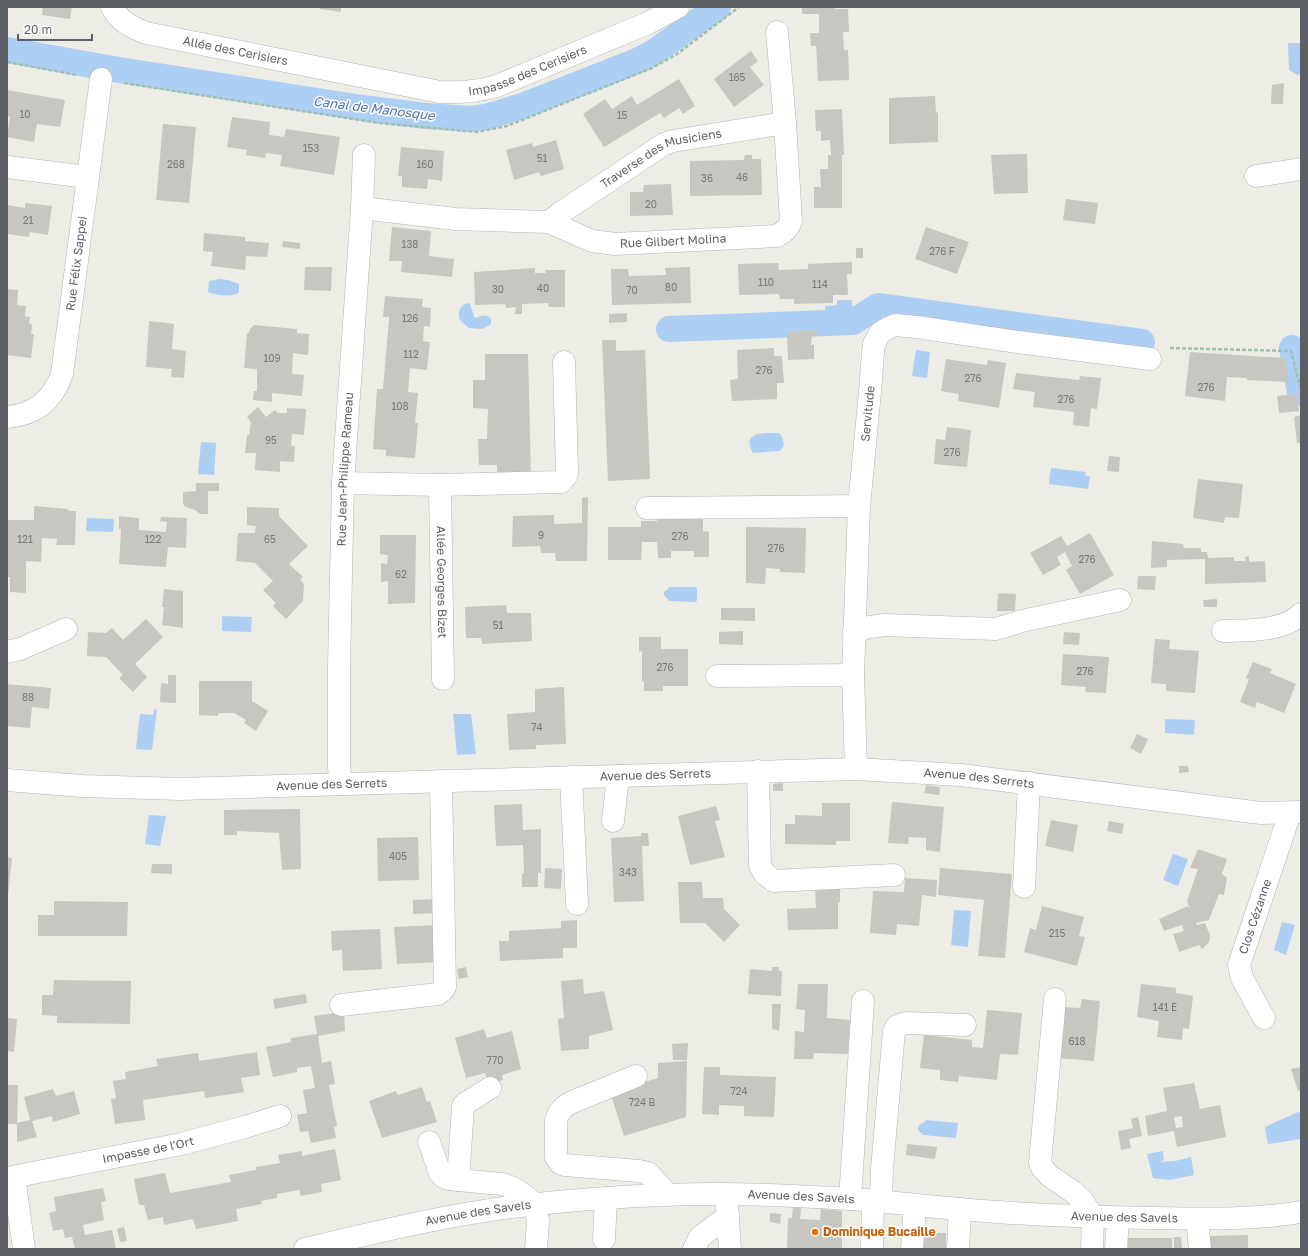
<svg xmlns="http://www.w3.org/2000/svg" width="1308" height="1256" viewBox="0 0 1308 1256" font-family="'Golos Text',sans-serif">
<rect width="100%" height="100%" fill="#edece5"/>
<path fill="#aecff4" d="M1289,43H1301V73L1297,75L1289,70L1288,44Z
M220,279L228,280L239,284V293C229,297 218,296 208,292L209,281Z
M837,300H852L853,315L826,317L825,306L837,305Z
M467,303L470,304L474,316L476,318L479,317V316C483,315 489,315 491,319V324L482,329L469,328C466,326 463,323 461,321C456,315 460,305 467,303Z
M916,350L930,352L927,378L912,376Z
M779,433C784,439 786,446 780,451L753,453C740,431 765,433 779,433Z
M201,442L216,443L214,475L198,474Z
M1051,468L1086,472L1085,475L1090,477L1088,489L1049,484Z
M87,518L114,519L113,532L86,531Z
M670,587H696L697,589V600L696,602L669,601L664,595V592Z
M222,616L252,617L251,632L222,631Z
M154,709L157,710L152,750L136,749L140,714L153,715Z
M453,714H471L476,754L457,755Z
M1165,719L1195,720L1194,735L1165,733Z
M149,815L166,816L160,846L145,844Z
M1173,854L1188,859L1178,886L1163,880Z
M954,910L971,911L968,947L951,945Z
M1282,922L1295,925L1286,955L1274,950Z
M1298,1112L1301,1114V1139L1268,1144L1265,1127Z
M926,1120L958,1123L956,1138L923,1135L918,1130L919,1125L925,1122Z
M1163,1151L1164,1160L1159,1162L1175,1161L1191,1157L1194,1175L1170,1180L1153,1178L1147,1154Z"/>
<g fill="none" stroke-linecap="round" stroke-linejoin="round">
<path stroke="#aecff4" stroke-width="26" d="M7,50L119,70L362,108L426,116L470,119L486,117L522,106L637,61L654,52L718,7
M669,329L853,322L878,306L1142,342
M1292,348L1300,393H1301"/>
</g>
<path fill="#c8c6c1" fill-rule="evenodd" d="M43,7H72L70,19L42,15Z
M320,7H341V12L320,9Z
M802,7H835V9H848L849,32H843L844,50H848L849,80L818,81L816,46H811L810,33H819V14H802Z
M751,51L758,61L750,67L764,85L734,107L714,79Z
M679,79L695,106L683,114L679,108L664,118L660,113L604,147L583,114L605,99L612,109L632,96L637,105Z
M1284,83L1283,104H1271L1272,85Z
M7,90L65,100L60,127L37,124L34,142L7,137L10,117L7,116Z
M935,96L936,113L938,112V142L889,144V98Z
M842,109L844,155H842V208H814V187H821L820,169H828V155H831L830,140L821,141V131H816L815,110Z
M232,117L270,122L269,135L284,137L286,129L340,137L334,175L280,166L282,155L266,153L265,158L246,155L247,150L227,147Z
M163,124L196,127L189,203L156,200Z
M556,140L564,169L541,176L539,172L514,180L506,150L532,143L533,147Z
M401,147L444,151L442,181L428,179L427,189L402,187V176H398Z
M1027,154L1028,193L994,194L991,155Z
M745,155H752V159H761L762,195L690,196V161L744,160Z
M671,184L673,215L630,216V192H643L644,185Z
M1066,199L1098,203L1095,224L1063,220Z
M25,203L52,206L48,235L30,232L29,237L7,234V205L25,208Z
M392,227L431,231L429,256L454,259L452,277L401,272L402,261H389Z
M926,227L969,242L957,274L915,259Z
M204,233L245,237V241L269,243L267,257L246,256L245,270L211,266L213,252L203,251Z
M283,241L300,243V249L282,247Z
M856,248H863V258H856Z
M852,262V274H847L848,295H833V303L794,304V299H780L779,294L739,295L738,264L778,263L779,270L808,269V264Z
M305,267H332L331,291L304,290Z
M690,267L691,303L612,305L611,269H628L629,276L666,275L665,268Z
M535,268V273H546L545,270H565V307H549L548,303L522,304V314H515L516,307L506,308L505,304L475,305L474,272Z
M7,289L18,290L17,305L26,306L25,316L30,317L29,324H32L31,334H34L31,358L7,355Z
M385,296L423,299L422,307L431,308L430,327L424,326L423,341L430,342L427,370L410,368L408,392L418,393L415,423H418L415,458L386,456V450L373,449L377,389H383L389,319V317H383Z
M627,313V322L609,323V314Z
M149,321L174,324L172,349L186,351L184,378L171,377L172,369L146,367Z
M254,325L297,329V333L309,334L308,355L293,353L292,374L304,375L302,396L272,393V402L253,400L254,391H257V369L244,368L247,333H249L250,329Z
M816,330L817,336H812L811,345H814V359L788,360L787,332Z
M602,340H616V351L645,350L650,479L608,481Z
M774,348V356H782L784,383H777V399L732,401L730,380L738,379L737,350Z
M1190,352L1286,358L1288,382L1247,380V378L1227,377L1225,401L1185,396Z
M485,354H528L531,479L497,480V465H479L478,439H487L488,409L473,408V380H485Z
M946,359L987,365L988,360L1006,363L999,408L958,401L959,394L941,391Z
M1016,373L1079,380L1080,376L1101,378L1097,409L1091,408L1089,427L1073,425L1074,412L1033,407L1035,392L1013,389Z
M1297,394L1299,411L1279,413L1277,396Z
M258,407L266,417L275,410L278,413H287V408L306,409L304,435L292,434L291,446H295L294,462L280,461V472L255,470L256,453H245L247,435H249L251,422L247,417Z
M1301,415V443H1297L1294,417Z
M947,427L971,430L967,467L934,464L936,439L945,440Z
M1109,456L1120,457L1119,472L1107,471Z
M1198,479L1243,484L1239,518L1225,517L1224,523L1193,518Z
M196,483H219V491H208V514H200L195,510L184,506L183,503V492L196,491Z
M588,497L587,561H556L555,553H541L540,546L512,547L513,516L554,515V524L582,523V498Z
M34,506L68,509L69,511H76L75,545H56L57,539L42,538L41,562L26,561V593L10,592V577H7V520H34Z
M247,507L279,508V516L308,546L289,564L303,577L300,580L304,584L303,601L286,619L273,606L276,603L263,590L273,581L255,563L236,561L238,533H255L256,526L247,525Z
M658,515L703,516V531L709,532V557H694V551H671V558H658L657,542H642L641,560H608V527H641V521H657Z
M119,516L139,518V530L166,532L167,522L160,521L161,517L187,518L186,548L168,547L166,567L119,564L121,529H119Z
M746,527L806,528L805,573L780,572V569L766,568L765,584L746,583Z
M1090,533L1114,575L1080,594L1066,570L1072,566L1065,552L1057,557L1061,565L1043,575L1030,553L1061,536L1067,546Z
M380,535H416L415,603L388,604V581L381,582V563L387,564L388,555L380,554Z
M1152,541L1183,544L1184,548H1201V552H1207L1208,558L1234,557V561H1246L1245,557L1249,556V562L1265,561L1266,582L1205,584V559L1167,560V567L1151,568Z
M1138,576H1156L1155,590L1137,589Z
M164,589L183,591V628L162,625L164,607H162Z
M998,593L1016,594L1015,611H997Z
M1217,599V607H1204L1203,600Z
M506,605L507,613H531L532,641L482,644L481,638H466L465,607Z
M721,608H755V621L721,620Z
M146,619L163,637L135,664L147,677L133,692L119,678L123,675L106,657L87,656L88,632L106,633L112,628L123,640Z
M743,631V645L719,644V632Z
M1064,632L1080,633L1079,645L1063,644Z
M639,637H661V649H688V686H663V691H644V681L642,682V651L639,652Z
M1155,639L1170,640L1169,649L1199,651L1195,693L1166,691V684L1151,683Z
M1063,654L1109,657L1106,693L1085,692L1086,687L1061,685Z
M1253,662L1272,669L1270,673L1296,684L1284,713L1257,702L1255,708L1240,702L1249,679L1246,678Z
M168,675H176V703L160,702L161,683L168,684Z
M199,681H252V701L268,711L256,731L244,723L246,720L234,713H218V716L199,715Z
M7,684L51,688L49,709L32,707L30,728L7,726Z
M564,687L566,744L536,745V749L509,750L507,714L535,712V689Z
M1137,734L1148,739L1141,754L1130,748Z
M1179,766H1188L1189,772L1179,773Z
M783,783V791H773V784Z
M926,785L940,787L939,795L924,793Z
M892,802L944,807L940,852L926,850V838L909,837L908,844L888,843Z
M822,803H850V841H836V845L785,844V824H795V815L822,816Z
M522,804L523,830L541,829V873H538V887H522V873H524L523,845L496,846L494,805Z
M716,806L720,820L715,821L725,857L690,865L678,816Z
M300,809L301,869L282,870L279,833L237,831V835H224V810Z
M1051,820L1078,825L1073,852L1045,846Z
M1109,821L1124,824L1122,834L1107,831Z
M641,833H648L649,846H642L644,901L614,902L611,838L641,836Z
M418,837L419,880L378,881L377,838Z
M1198,849L1227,859L1222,874L1227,878L1224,895L1219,894L1209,920L1196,923L1197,925L1205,923L1210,935L1209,942L1202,949L1199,945L1179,952L1173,934L1184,931L1182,925L1164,931L1159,919L1188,906L1191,911L1187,901L1198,869L1190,868Z
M7,857L12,858L8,895H7Z
M152,864H172V874L151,873Z
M545,868L562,869L561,889L544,888Z
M940,868L1012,874L1005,958L978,956L984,900L938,895Z
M905,878L937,880L936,897L922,895L919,926L897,924L896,935L870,933L873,891L904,892Z
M678,882H702L703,898H723L724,909L740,925L724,942L705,923H680Z
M840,886V902L838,903V929L788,930L787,909L816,908L815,887Z
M438,899L439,913L413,914V900Z
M54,901L128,902L127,936H38V915H54Z
M1042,906L1084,917L1079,936L1085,937L1077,966L1024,952L1030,928L1036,930Z
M577,920V948H563V958L500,961L499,941H509V931L561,928V921Z
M439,925L441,962L397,964L394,927Z
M380,929L382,969L343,971L342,950L332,951L331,931Z
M466,967L468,977L459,979L457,969Z
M772,967H779V971H782L781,996L748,994L750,969L772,971Z
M583,979L584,994L604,991L613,1030L589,1036V1049L561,1051L558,1019L564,1018L561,981Z
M54,980L131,981L130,1024L57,1023V1016L42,1015V995H53Z
M798,984H828L827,1018L850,1020L848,1054L814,1053L813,1059H794L795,1031L804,1032L805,1010L796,1009Z
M1141,984L1176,988V993L1193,996L1189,1029L1183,1028L1182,1040L1157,1037L1159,1021L1137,1017Z
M306,994L307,1003L275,1009L273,999Z
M1082,999L1100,1001L1094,1061L1057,1058L1062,1007L1080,1008Z
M772,1004H781L779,1031L772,1029Z
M987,1010L1022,1013L1018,1055L1000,1054L997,1080L959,1076L958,1082L940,1080V1070L920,1068L924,1035L972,1040V1047L983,1048Z
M344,1012L345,1031L318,1036L322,1063L331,1061L335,1084L329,1085L337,1126L334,1127L336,1138L311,1143L308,1131L300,1132L297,1115L307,1113L303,1090L315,1088L311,1066L297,1068V1072L273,1077L266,1047L291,1042V1038L317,1034L314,1016Z
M7,1018L17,1019L14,1052L7,1051Z
M484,1029L487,1038L512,1031L521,1069L502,1075L503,1080L488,1084L485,1073L466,1078L455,1038Z
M688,1043L687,1060H673L672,1044Z
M257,1052L260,1075L241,1078L244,1092L205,1098L204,1091L143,1100L145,1120L115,1124L111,1099L116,1098L113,1081L126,1079L125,1072L158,1066L156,1059L198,1053L199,1061Z
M687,1061L686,1117L624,1136L610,1092L658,1078V1063Z
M704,1067H720V1075L776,1077L774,1117L744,1116V1106L719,1105V1115L702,1114Z
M1301,1067V1090L1298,1091L1291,1069Z
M1194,1083L1200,1109L1220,1105L1226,1137L1177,1147L1174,1131L1148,1136L1145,1116L1167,1111L1163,1088ZM1182,1116L1183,1127L1176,1128L1174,1117Z
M7,1085H18L17,1123L30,1120L24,1097L53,1089L56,1096L74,1091L80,1114L53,1122L52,1116L32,1121L37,1137L17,1142V1124H7Z
M422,1087L427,1102L430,1101L437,1122L382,1138L369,1101L396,1091L398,1095Z
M1138,1117L1142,1136L1129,1139L1131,1148L1121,1150L1118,1131L1133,1128L1131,1119Z
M907,1144L937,1147L935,1159L906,1155Z
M335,1149L341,1180L321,1184L322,1192L301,1196L299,1190L277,1194V1198L261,1201L262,1204L236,1209L238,1221L196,1229L193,1219L164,1225L163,1217L148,1220L144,1205H139L134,1179L165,1173L170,1193L231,1182L229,1175L256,1170V1167L280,1163L278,1155L302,1151V1156Z
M103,1188L106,1201L101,1202L104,1220L83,1225L85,1235L112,1230L116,1249H75L72,1237L65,1238L63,1229L53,1231L49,1213L56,1211L54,1197Z
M793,1207L801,1208L800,1219L820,1220L821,1209L842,1211V1249H787L788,1218H792Z
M770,1213L781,1214L780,1224L770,1222Z
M124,1227L127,1241L120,1242L117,1229Z
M920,1233H946V1249H919Z
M1248,1235V1249H1208L1207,1236Z
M1174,1237H1181L1182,1249H1174Z
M1128,1238H1172V1249H1128Z"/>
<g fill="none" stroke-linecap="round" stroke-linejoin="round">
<g stroke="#b2b4b8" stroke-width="23">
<g id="minor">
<path id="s1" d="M112,7C119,21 131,27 146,33L440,92C460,93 477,92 497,86L648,23L678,7"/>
<path d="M7,167L87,177"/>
<path d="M1256,176L1301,169"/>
<path id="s2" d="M362,208L455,219L549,222L592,241L615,244L777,236C784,232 788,229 791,221L785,123L777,32"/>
<path id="s3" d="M549,222L559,214L664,144L673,141L785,123"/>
<path id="s4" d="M7,417C35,415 53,400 62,374L101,79"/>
<path d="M343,483L440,485L561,482L566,476L567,472L564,362"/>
<path id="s5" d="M440,485L443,679"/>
<path d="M647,508L859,506"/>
<path d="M854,631L870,627L885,625L995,629L1003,627L1022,621L1120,600"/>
<path d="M1223,631C1247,630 1283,632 1301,614"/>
<path d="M7,652L20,649L66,629"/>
<path d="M717,676L853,675"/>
<path id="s6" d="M856,769L853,675L859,506L870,392L873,352L874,344L880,333L888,328L895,325L917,327L1018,342L1150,359"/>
<path d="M758,771L760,866L765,874L774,881L894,875"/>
<path d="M571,777L577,904"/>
<path id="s7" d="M7,780L82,786L180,789L856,769L961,775L1261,813L1301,812"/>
<path id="s8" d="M341,784L339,767V667L343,483L362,208L364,155"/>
<path d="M613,821L618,776"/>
<path d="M1024,887L1029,783"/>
<path d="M1055,999L1040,1163L1043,1169L1050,1176L1073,1192L1082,1200L1093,1217L1092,1249"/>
<path d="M341,1005L438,994L442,991L445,987L441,781"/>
<path id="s9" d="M1264,1018L1242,978L1239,965L1290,813"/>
<path d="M636,1076L570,1103C562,1108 558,1112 556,1121V1157L560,1163L565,1165L639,1171L648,1173L668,1195"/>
<path d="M490,1088L466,1103L463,1106L458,1180L502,1184C516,1188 524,1195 535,1204L538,1221L536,1249"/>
<path d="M429,1142L440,1173C445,1180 451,1179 458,1180"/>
<path d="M14,1177L24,1249"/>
<path id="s10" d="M7,1178L181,1144L245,1127L280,1116"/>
<path d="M726,1194L730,1249"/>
<path d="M850,1199L863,1001"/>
<path d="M881,1201L882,1169L894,1031L897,1026L906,1023L965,1025"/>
<path d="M1197,1219L1200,1249"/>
<path d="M604,1239L606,1198"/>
<path id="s11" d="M305,1249C381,1231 458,1212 537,1204C595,1198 654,1194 713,1194C758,1194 804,1196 849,1199C886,1201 922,1206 959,1209C1024,1215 1090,1217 1155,1218C1204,1219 1253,1220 1301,1212"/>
<path d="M694,1249L700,1237L728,1216"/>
<path d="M872,1249L873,1201"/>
<path d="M912,1249L915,1205"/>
<path d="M958,1249L960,1209"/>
<path d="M1116,1249L1118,1218"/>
</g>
</g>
<path stroke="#9ec1ab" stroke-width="2.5" stroke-dasharray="4 2" stroke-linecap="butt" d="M7,62L77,75
M124,83L379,123L477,132L507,126L652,68L677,54L739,7
M1170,348L1291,351L1301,390"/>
<use href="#minor" stroke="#fff" stroke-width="22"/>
</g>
<circle fill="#e8710a" stroke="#fff" stroke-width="1.5" cx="815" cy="1232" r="4"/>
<g text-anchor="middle" stroke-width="3" stroke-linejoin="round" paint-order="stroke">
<g font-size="10" fill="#77797a">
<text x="737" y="81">165</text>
<text x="25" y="118">10</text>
<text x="622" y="119">15</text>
<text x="311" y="152">153</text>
<text x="542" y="162">51</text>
<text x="176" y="168">268</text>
<text x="425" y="168">160</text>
<text x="742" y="181">46</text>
<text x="707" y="182">36</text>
<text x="651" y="208">20</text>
<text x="28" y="224">21</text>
<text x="410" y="248">138</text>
<text x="942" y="255">276 F</text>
<text x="766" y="286">110</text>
<text x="820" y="288">114</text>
<text x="671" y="291">80</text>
<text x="543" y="292">40</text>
<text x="498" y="293">30</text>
<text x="632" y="294">70</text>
<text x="410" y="322">126</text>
<text x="411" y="358">112</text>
<text x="272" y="362">109</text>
<text x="764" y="374">276</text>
<text x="973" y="382">276</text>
<text x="1206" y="391">276</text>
<text x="1066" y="403">276</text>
<text x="400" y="410">108</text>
<text x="271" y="444">95</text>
<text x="952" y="456">276</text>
<text x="541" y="539">9</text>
<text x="680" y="540">276</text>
<text x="25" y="543">121</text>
<text x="153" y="543">122</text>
<text x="270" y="543">65</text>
<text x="776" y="552">276</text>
<text x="1087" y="563">276</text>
<text x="401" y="578">62</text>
<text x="498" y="629">51</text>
<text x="665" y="671">276</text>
<text x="1085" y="675">276</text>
<text x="28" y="701">88</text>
<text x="537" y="731">74</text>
<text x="398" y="860">405</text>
<text x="628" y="876">343</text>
<text x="1057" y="937">215</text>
<text x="1165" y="1011">141 E</text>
<text x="1077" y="1045">618</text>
<text x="495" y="1064">770</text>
<text x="739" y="1095">724</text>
<text x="642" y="1106">724 B</text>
</g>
<g font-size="12" fill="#5c5f63" stroke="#fff">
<text dy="4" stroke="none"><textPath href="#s1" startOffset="135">Allée des Cerisiers</textPath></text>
<text dy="4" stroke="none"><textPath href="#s1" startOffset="435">Impasse des Cerisiers</textPath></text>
<text dy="4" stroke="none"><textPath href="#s3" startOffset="131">Traverse des Musiciens</textPath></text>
<text dy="4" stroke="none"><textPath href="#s2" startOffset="316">Rue Gilbert Molina</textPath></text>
<text dy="4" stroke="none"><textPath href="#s4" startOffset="186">Rue Félix Sappei</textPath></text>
<text dy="4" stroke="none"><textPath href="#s6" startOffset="356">Servitude</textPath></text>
<text dy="4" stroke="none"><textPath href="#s8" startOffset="315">Rue Jean-Philippe Rameau</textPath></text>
<text dy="4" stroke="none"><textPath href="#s5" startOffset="97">Allée Georges Bizet</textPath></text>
<text dy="4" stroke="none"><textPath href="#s7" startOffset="649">Avenue des Serrets</textPath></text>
<text dy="4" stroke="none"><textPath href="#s7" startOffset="973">Avenue des Serrets</textPath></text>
<text dy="4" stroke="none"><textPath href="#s7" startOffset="325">Avenue des Serrets</textPath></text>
<text dy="4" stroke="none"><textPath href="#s9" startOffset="110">Clos Cézanne</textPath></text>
<text dy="4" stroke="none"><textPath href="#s10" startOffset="144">Impasse de l'Ort</textPath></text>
<text dy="4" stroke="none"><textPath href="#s11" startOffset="501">Avenue des Savels</textPath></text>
<text dy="4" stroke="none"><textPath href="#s11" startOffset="177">Avenue des Savels</textPath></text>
<text dy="4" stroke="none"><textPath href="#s11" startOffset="825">Avenue des Savels</textPath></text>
</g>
<g font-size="12" font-weight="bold" fill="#c56008" stroke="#fff" text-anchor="start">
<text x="823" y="1236">Dominique Bucaille</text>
</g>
<g font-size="13" font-style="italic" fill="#5175ac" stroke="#fff">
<text transform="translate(374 108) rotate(7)" y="5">Canal de Manosque</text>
</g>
</g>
<rect width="1308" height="1256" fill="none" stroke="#5c5f63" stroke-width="16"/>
<path d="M18 34v6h74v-6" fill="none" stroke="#5c5f63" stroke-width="2"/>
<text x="24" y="34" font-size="12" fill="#5c5f63" stroke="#ffffff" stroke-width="3" paint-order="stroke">20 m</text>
</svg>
